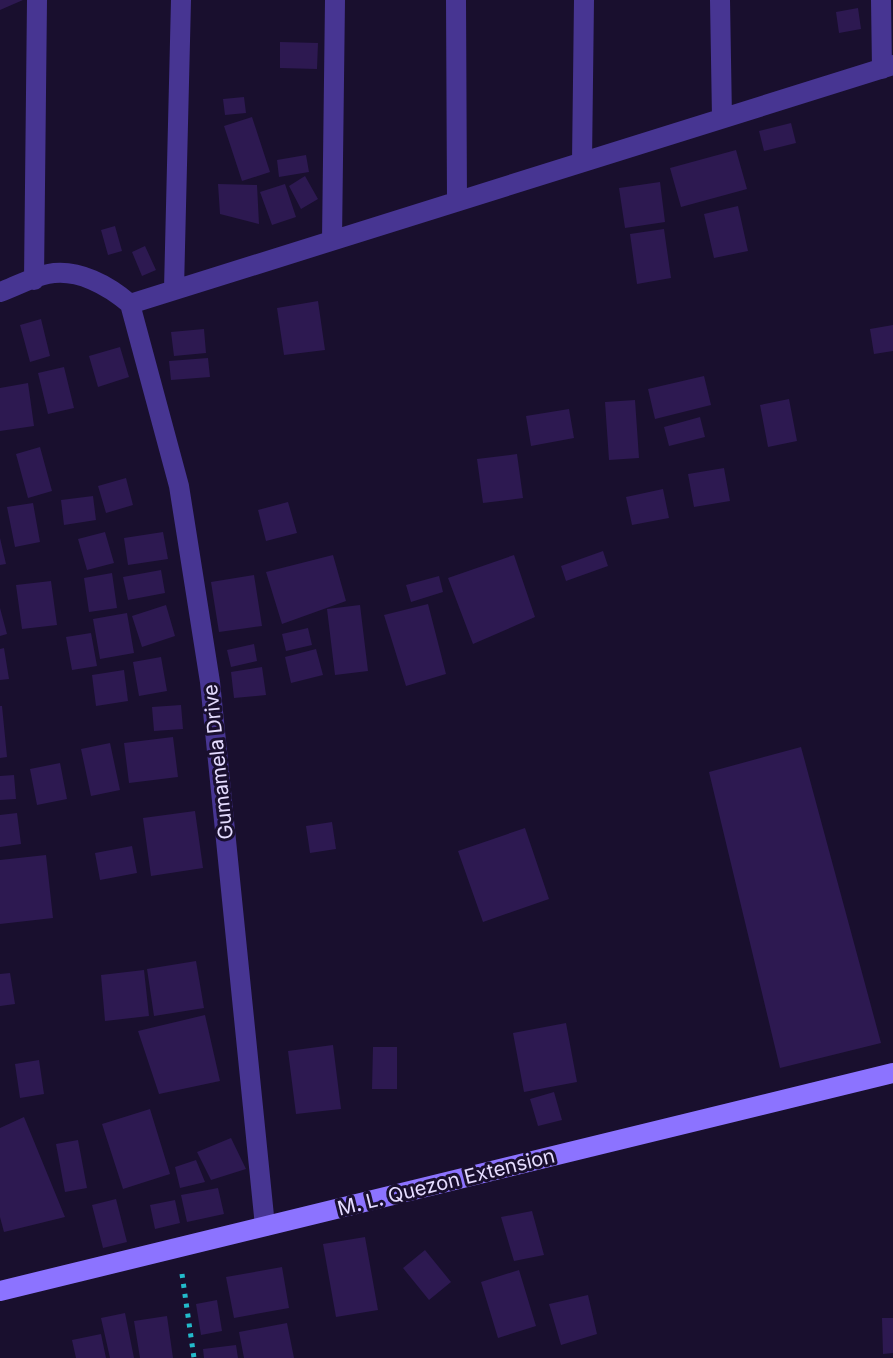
<svg xmlns="http://www.w3.org/2000/svg" width="893" height="1358" viewBox="0 0 893 1358" font-family="Inter,sans-serif">
<rect width="100%" height="100%" fill="#190f2e"/>
<path fill="#2d1951" d="M0,0H23L0,10Z
M858,8L861,29L839,33L836,12Z
M280,42L318,43L317,69L280,68Z
M244,97L246,113L225,115L223,99Z
M252,117L270,172L242,181L224,126Z
M791,123L796,143L764,151L759,131Z
M736,150L747,189L681,207L670,168Z
M306,155L309,172L279,177L277,160Z
M305,176L318,199L301,209L289,186Z
M660,182L665,222L625,228L619,188Z
M218,184L257,185L259,224L220,214Z
M285,184L296,217L272,225L260,192Z
M738,206L748,251L714,258L704,214Z
M115,226L122,251L108,255L101,230Z
M664,229L671,278L637,284L630,234Z
M145,246L156,270L142,276L132,252Z
M318,301L325,350L284,355L277,308Z
M41,319L50,356L30,362L20,325Z
M893,325V351L874,354L870,329Z
M204,329L206,353L174,356L171,332Z
M120,347L129,377L98,387L89,356Z
M208,358L210,377L171,380L169,361Z
M64,367L74,408L48,414L38,373Z
M704,376L711,405L655,419L648,389Z
M28,383L34,426L0,431V388Z
M789,399L797,441L768,447L760,405Z
M635,400L639,458L609,460L605,402Z
M569,409L574,438L531,446L526,416Z
M700,417L705,437L669,446L664,427Z
M40,447L52,491L28,498L16,454Z
M517,454L523,498L483,503L477,459Z
M724,468L730,501L694,507L688,474Z
M126,478L133,505L106,513L98,486Z
M663,489L669,518L632,525L626,497Z
M93,496L96,520L64,525L61,500Z
M288,502L297,533L266,541L258,510Z
M33,503L40,542L15,547L7,507Z
M105,532L114,563L87,570L78,539Z
M163,532L168,559L128,565L124,538Z
M0,538L6,564L0,565Z
M603,551L608,566L566,581L561,566Z
M333,555L346,601L282,624L266,572Z
M514,555L535,617L473,644L448,578Z
M161,570L165,593L128,600L123,577Z
M112,573L117,608L89,612L84,578Z
M254,575L262,626L219,632L211,582Z
M439,576L443,592L411,602L406,585Z
M51,581L57,625L22,629L16,585Z
M428,604L446,674L406,686L384,615Z
M166,605L175,636L142,647L132,616Z
M360,605L368,671L335,675L327,609Z
M0,608L7,634L0,636Z
M127,613L134,653L100,659L93,619Z
M308,628L312,645L286,651L282,634Z
M91,633L97,666L72,670L66,637Z
M254,644L257,661L231,667L227,650Z
M4,648L9,679L0,680V649Z
M316,649L323,675L291,683L285,657Z
M161,657L167,691L139,696L133,662Z
M262,667L266,695L234,698L231,672Z
M124,670L128,701L96,706L92,675Z
M181,705L183,729L154,731L152,707Z
M0,706H2L7,757L0,758Z
M173,737L178,777L129,783L124,743Z
M110,743L120,790L91,796L81,749Z
M801,747L881,1043L780,1068L709,772Z
M60,763L67,799L37,805L30,769Z
M14,775L16,799L0,800V776Z
M195,811L203,868L151,876L143,818Z
M17,813L21,844L0,847V815Z
M332,822L336,849L310,853L306,826Z
M525,828L549,899L483,922L458,851Z
M132,846L137,873L100,880L95,853Z
M46,855L53,918L0,924V860Z
M196,961L204,1008L154,1016L147,969Z
M144,970L149,1016L105,1021L101,975Z
M10,973L15,1004L0,1006V974Z
M205,1015L220,1081L159,1094L138,1031Z
M566,1023L577,1082L524,1092L513,1033Z
M333,1045L341,1109L296,1114L288,1051Z
M373,1047H397V1089H372Z
M39,1060L44,1094L20,1098L15,1064Z
M554,1092L562,1120L538,1126L530,1099Z
M150,1109L170,1174L123,1189L102,1124Z
M24,1117L65,1217L4,1232L0,1217V1128Z
M231,1138L246,1169L211,1180L197,1152Z
M78,1140L87,1188L65,1192L56,1144Z
M196,1160L205,1182L180,1188L175,1167Z
M218,1188L224,1214L187,1222L181,1195Z
M116,1199L127,1242L103,1248L92,1205Z
M175,1200L180,1223L155,1229L150,1205Z
M532,1211L544,1255L514,1261L501,1217Z
M365,1237L378,1310L336,1317L323,1244Z
M425,1250L451,1282L429,1300L403,1268Z
M282,1267L289,1308L234,1318L226,1277Z
M519,1270L536,1326L498,1338L481,1282Z
M588,1295L597,1334L561,1345L549,1304Z
M217,1300L222,1331L201,1335L196,1304Z
M125,1313L134,1358H110L101,1318Z
M167,1316L173,1358H140L134,1321Z
M882,1318H893V1353L883,1354Z
M287,1323L294,1358H244L239,1332Z
M101,1334L106,1358H76L72,1340Z
M236,1345L238,1358H204L203,1349Z"/>
<g fill="none" stroke-linecap="round" stroke-linejoin="round">
<path stroke="#23bbcb" stroke-width="5" stroke-dasharray="4 6" stroke-linecap="butt" d="M182,1274L194,1358"/>
<path stroke="#473592" stroke-width="20" d="M456,0L457,201
M720,0L722,118
M881,0L882,69
M582,162L584,0
M332,240L335,0
M34,280L37,0
M174,289L181,0
M0,292C15,287 32,277 48,274C78,268 109,286 130,304
M130,304L179,486L210,682L265,1226
M130,304L893,65"/>
<path stroke="#8c73ff" stroke-width="20" d="M0,1291L893,1073"/>
</g>
<g text-anchor="middle" stroke-width="6" stroke-linejoin="round" paint-order="stroke">
<g font-size="20" fill="#e5dcff" stroke="#190f2e">
<text transform="translate(218 762) rotate(-96)" y="7">Gumamela Drive</text>
<text transform="translate(446 1182) rotate(-14)" y="7">M. L. Quezon Extension</text>
</g>
</g>
</svg>
